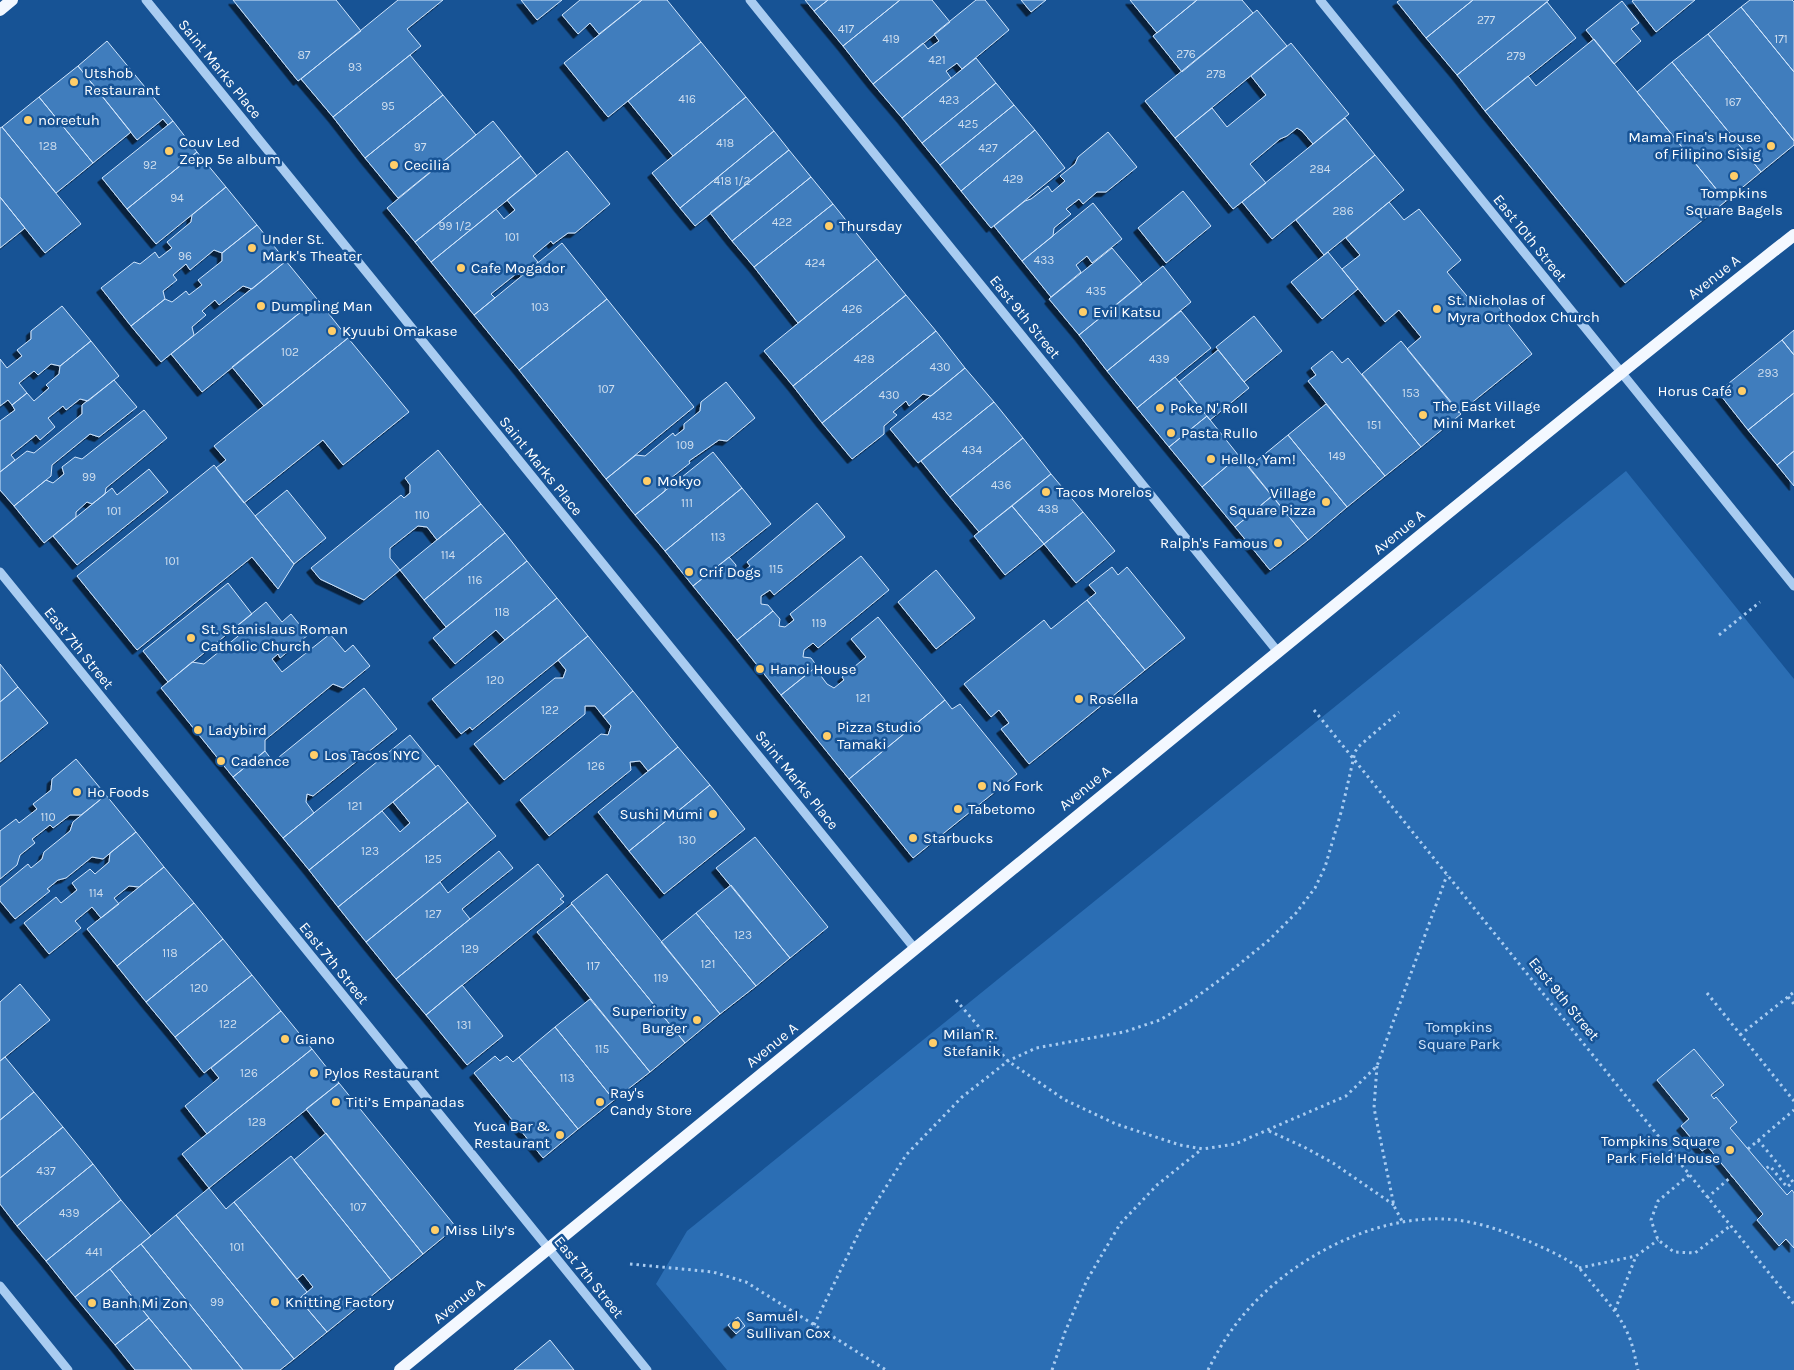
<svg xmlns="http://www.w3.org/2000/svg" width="1794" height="1370" viewBox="0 0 1794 1370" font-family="Karla,sans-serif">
<defs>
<filter id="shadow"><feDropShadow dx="-4.5" dy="4.5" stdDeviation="0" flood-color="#0009"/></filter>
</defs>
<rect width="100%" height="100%" fill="#175395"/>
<path fill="#2b6eb4" d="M1626,471L1794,679V1370H727L656,1284L687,1231Z"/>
<path fill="#407dbd" stroke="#d0e5fc" filter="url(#shadow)" d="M233,0H336L361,31L298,81Z
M398,0H443L407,29L421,46L333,117L301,79Z
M521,0H562L537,20Z
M580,0H642L599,34L590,23L578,34L562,15Z
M642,0H667L701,42L608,117L564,63Z
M805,0H828L814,11Z
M828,0H900L843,46L814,11Z
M900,0H932L950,22L873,84L843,46Z
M976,0H985L1009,30L962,69L957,63L946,71L951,78L902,118L873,84L923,43L928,49L939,41L934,34Z
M1021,0H1046L1031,12Z
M1130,0H1197L1157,33Z
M1197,0H1242L1253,13L1182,72L1153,36Z
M1400,0H1473L1426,38L1397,2Z
M1473,0H1549L1457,75L1426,38Z
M1634,0H1695L1656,32L1632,1Z
M1750,0H1792L1794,2V72L1741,7Z
M1622,1L1639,23L1631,29L1641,41L1614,64L1586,30Z
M1547,2L1576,38L1485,111L1457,75Z
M1741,7L1794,72V141L1708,34Z
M1257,10L1287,46L1175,138L1145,101Z
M1708,34L1794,141V145L1761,172L1672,62Z
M1594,39L1726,201L1625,283L1485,111L1528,76L1536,86Z
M107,41L173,121L168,125L163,119L137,140L78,66Z
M701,42L746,97L673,156L628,101Z
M1291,43L1349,114L1313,144L1302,131L1297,128L1287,136L1280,139L1250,164L1266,183L1233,209L1175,138L1212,108L1227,127L1266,95L1251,76Z
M410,55L443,95L365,158L333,117Z
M976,58L996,83L922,143L902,118Z
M1672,62L1761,172L1726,201L1637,92Z
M78,66L131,132L93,163L39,97Z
M996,83L1014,105L940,165L922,143Z
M443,95L476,135L398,198L365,158Z
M39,97L93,163L56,193L2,127Z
M746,97L774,131L680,208L652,173Z
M1014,105L1035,130L961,191L940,165Z
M1345,118L1375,155L1272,239L1242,202Z
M173,121L197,152L127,209L102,178Z
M493,121L521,156L415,242L387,208Z
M2,127L81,224L45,253L0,197V128Z
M1035,130L1065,168L991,228L961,191Z
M774,131L789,150L695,226L680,208Z
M1108,132L1137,167L1106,192H1097L1083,204L1079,199L1066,209L1071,214L1054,228L1053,236L1022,261L994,226L1025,201L1031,199L1048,186L1052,192L1065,181L1060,176L1075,164L1078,157Z
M789,150L811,177L732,241L710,213Z
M567,151L610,204L575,233H568L553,244L551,241L533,256L538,262L523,275L516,274L491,294L495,298L474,315L431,262L496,209L504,219L515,210L507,200Z
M197,152L226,187L156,244L127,209Z
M1375,155L1404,190L1324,255L1296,220Z
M521,156L537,176L431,262L415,242Z
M811,177L833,204L754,267L732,241Z
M226,187L257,225L222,253L214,250L190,270L186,264L173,275L177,280L163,291L165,299L131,326L101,288L134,262L140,264L155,252L159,258L172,248L167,242L191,222L192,215Z
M1183,191L1211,226L1166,263L1138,228Z
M0,197L25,228L0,248Z
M1389,202L1404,220L1419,209L1461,260L1447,272L1476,307L1490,296L1508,319L1506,321L1532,354L1459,413L1407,349L1421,337L1399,310L1385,322L1342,269L1360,255L1346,238Z
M1093,203L1122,239L1092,263L1087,256L1076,265L1081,272L1051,297L1022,261Z
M833,204L877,259L798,323L754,267Z
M257,225L286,261L252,289L243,286L219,305L215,300L202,311L206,315L192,327L194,335L161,362L131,326L165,299L172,302L186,291L189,295L202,285L198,280L222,261V253Z
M562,243L607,299L519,370L474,315Z
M1112,248L1142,284L1079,335L1049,299Z
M1328,252L1358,289L1322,319L1291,282Z
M877,259L906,295L793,386L764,351Z
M286,261L317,299L202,392L171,354Z
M1163,266L1191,302L1107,371L1079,335Z
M906,295L936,331L822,423L793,386Z
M317,299L348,338L264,406L232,367Z
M607,299L694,407L606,479L519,370Z
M62,306L91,341L60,366L51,364L38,375L34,371L19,383L27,393L12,405L8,400L0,406V359L7,368L22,356L17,350L31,339V331Z
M1181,311L1211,348L1137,408L1107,371Z
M1254,316L1282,351L1244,382L1216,347Z
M1794,330V355L1782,340Z
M936,331L965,368L931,396L923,394L909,406L906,401L893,412L897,415L884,426V434L852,459L822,423Z
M348,338L409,412L343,465L323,440L244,503L216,468L226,460L214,446Z
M1782,340L1794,355V393L1748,430L1718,392Z
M91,341L119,376L88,401L80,399L66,410L63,406L48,418L55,427L40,440L36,435L11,455L15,460L0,472V421L15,410L12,405L27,393L34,401L49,388L46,385L59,374L60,366Z
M1401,341L1461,414L1421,447L1362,374Z
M1218,350L1249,388L1210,420L1179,382Z
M1332,351L1342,363L1348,358L1421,447L1385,476L1308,381L1316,375L1311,368Z
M965,368L994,402L918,463L890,429Z
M1175,377L1207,416L1169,447L1137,408Z
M114,380L137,407L99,437L90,434L52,465L51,476L14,506L0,490V472L27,451L34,453L82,414V405Z
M726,382L755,418L727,441L719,440L689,461L690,463L666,482L665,491L635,515L606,479L636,455L645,456L673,433L675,436L684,429V424L700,411L701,402Z
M1794,393V451L1777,465L1748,430Z
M994,402L1023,438L950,497L921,461Z
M1326,404L1385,476L1347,507L1288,435Z
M144,410L167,438L106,488L105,494L92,504L87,502L76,512V517L44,543L14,506L46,480L53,483L64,474L62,467L75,457L82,459Z
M1207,416L1239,456L1202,487L1169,447Z
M1288,435L1347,507L1308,540L1249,467Z
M1023,438L1051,474L979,532L950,497Z
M438,450L481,504L437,540L427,527L418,526L390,548V558L400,570L364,600L320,579L311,568L401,495L404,498L410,493V485L405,478Z
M1794,451V486L1777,465Z
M713,452L742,488L665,551L635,515Z
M1239,456L1272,496L1235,527L1202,487Z
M214,465L294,564L278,589L252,557L137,650L77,576Z
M149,469L168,492L77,565L53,536L112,488L117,495Z
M1051,474L1083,512L1044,544L1012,506Z
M742,488L771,524L693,586L665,551Z
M287,490L326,538L294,564L255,516Z
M1272,496L1308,540L1270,570L1235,527Z
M817,503L845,537L774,595L770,590L761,596V604L768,605L773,611L737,640L693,586L729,557L736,565L735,572L742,573L750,566L747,562Z
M481,504L505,533L424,600L400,570Z
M1012,506L1044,544L1005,575L974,536Z
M1083,512L1115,551L1076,583L1044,544Z
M505,533L527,561L446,627L424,600Z
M861,556L889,590L818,648L813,643L804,650L803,657L811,658L817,666L781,695L737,640L773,611L780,619L779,626L785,627L794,620L790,614Z
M527,561L557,598L505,640L496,630L455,664L433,638Z
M1112,567L1118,575L1127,567L1185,638L1145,670L1087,600L1096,593L1089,585Z
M936,570L975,618L936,649L898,602Z
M228,583L252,614L168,682L143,651Z
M557,598L588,636L472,730L470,727L461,734L432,699Z
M1087,600L1145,670L1029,764L1001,729L1009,723L999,710L991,717L964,684L1044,620L1051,629Z
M266,602L282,622L291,614L308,635L280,658L278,654L272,659L282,672L330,634L345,652L353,645L370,666L343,688L333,684L265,740V751L233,777L161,688L192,662L204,664L243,632L238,625Z
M878,617L945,700L849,779L781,695L815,668L827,684L834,688L844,680L842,677L866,657L851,639Z
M588,636L633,691L603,716L595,706H585V714L504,780L474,744L555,678H563L566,670L558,660Z
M0,664L18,687L0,702Z
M18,687L48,723L0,762V702Z
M364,688L397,729L313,796L307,794L306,802L314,813L283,838L233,777L265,751L275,764L281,759L279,757Z
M633,691L678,747L648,771L640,761L630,762L631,770L549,836L520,800L601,734L608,735L611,726L603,716Z
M945,700L952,709L960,704L1017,774L913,858L849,779Z
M410,735L436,767L309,870L283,838Z
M678,747L710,785L629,851L598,812Z
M76,759L106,795L81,815H70L53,828L50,825L32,839L35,843L20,855L17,865L0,879V831L16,819L19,823L37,809L33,804L51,790L52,779Z
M438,765L468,802L338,907L309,870L382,811L400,832L410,823L393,802Z
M710,785L745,829L664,894L629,851Z
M106,795L136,832L103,859L92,857L66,878L58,880L47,889L50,891L15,919L0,901V887L28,864L31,868L42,859L44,852L70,831L73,822Z
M468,802L496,836L366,942L338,907Z
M136,832L164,867L139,887L129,886L114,898L119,904L101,918L92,907L75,921L81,928L49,954L24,923L56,897L61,903L77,890L72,883L90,869L95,874L109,862L110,853Z
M755,837L828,927L790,958L716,868Z
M499,851L513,868L462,909L470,919L396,979L366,942L440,882L448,893Z
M538,864L564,896L560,899L564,902L426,1015L396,979Z
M164,867L194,903L117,966L87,929Z
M607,874L720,1014L685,1043L571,903Z
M731,885L790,958L756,986L696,913Z
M194,903L223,939L146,1002L117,966Z
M572,904L685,1043L650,1072L537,932Z
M696,913L756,986L720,1014L661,942Z
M223,939L252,975L175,1037L146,1002Z
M252,975L281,1011L204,1073L175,1037Z
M20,984L50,1020L0,1061V1002Z
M462,985L503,1036L467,1065L426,1015Z
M590,999L650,1072L614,1100L555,1027Z
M281,1011L312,1049L207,1134L185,1106L219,1078L211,1068Z
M555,1027L614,1100L578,1129L519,1057Z
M312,1049L339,1083L209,1188L182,1154Z
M1694,1049L1724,1085L1711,1095L1714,1099L1716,1097L1737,1122L1730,1128L1787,1195L1792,1190L1794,1193V1248L1786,1239L1779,1246L1757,1220L1763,1214L1708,1147L1702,1151L1681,1126L1689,1119L1657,1080Z
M495,1056L500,1061L507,1056L513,1062L519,1057L578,1129L543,1158L474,1073Z
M5,1057L34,1092L0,1120V1061Z
M339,1083L456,1227L423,1254L306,1109Z
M34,1092L63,1127L0,1178V1120Z
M63,1127L93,1164L17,1226L0,1204V1178Z
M326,1133L423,1254L391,1280L294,1160Z
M291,1156L391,1280L327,1332L299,1299L313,1287L303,1274L297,1279L234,1202Z
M93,1164L121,1200L46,1261L17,1226Z
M209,1188L226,1209L234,1202L307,1292L299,1299L327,1332L294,1359L176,1215Z
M121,1200L151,1236L75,1297L46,1261Z
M176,1215L294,1359L280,1370H243L141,1244Z
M141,1244L243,1370H192L149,1318L110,1269Z
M110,1269L149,1318L115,1345L75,1297Z
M738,1317L745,1326L736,1334L728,1325Z
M149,1318L192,1370H135L115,1345Z
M550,1340L574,1370H514Z"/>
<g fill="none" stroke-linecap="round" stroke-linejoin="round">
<path stroke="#a9ccf1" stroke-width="3" stroke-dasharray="2.5 4" stroke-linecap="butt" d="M1719,635L1760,602
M1314,710L1794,1304
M1707,993L1794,1101
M1788,997L1794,1004
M956,1000L1008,1061L1065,1100L1116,1124L1180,1145L1203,1149L1235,1144L1346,1096L1377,1066L1447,875
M1740,1035L1794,992
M1377,1066L1374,1108L1394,1206L1402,1221
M1269,1131L1304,1147L1333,1163L1394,1205
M1758,1140L1793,1182L1787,1187L1770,1166L1765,1169
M1748,1149L1794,1110
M1689,1175L1658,1201L1651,1220L1658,1240L1674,1252L1695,1253L1730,1226
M1707,1198L1732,1176
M630,1264L713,1272L746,1282L886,1370
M1579,1268L1636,1256L1658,1240
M1615,1310L1636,1256
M814,1325L864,1222L906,1155L962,1097L1008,1061L1036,1048L1124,1032L1160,1020L1188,1003L1221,979L1269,940L1296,913L1315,888L1325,867L1342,809L1355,752L1358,747L1399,712
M1052,1370L1065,1332L1087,1280L1120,1224L1157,1185L1202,1149
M1208,1370C1218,1350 1230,1330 1245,1313C1291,1259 1372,1216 1444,1219C1473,1220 1501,1230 1528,1241C1542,1247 1566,1258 1578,1267C1584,1273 1590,1281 1595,1287C1608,1302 1620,1316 1628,1334C1633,1345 1635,1358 1638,1370"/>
<path stroke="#a9ccf1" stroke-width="9" d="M146,0L915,949
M750,0L1278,652
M1320,0L1794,586
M0,572L647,1370
M0,1286L68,1370"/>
<path stroke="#f3f8ff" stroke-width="12" d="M0,10L12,0
M400,1370C741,1093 1080,812 1421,535C1545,434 1669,333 1794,235"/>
</g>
<g fill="#ffce69" stroke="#175395" stroke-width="2">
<circle cx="74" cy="82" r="5"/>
<circle cx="28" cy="120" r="5"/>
<circle cx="1771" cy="146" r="5"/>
<circle cx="169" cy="151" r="5"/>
<circle cx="394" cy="165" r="5"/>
<circle cx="1734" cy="176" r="5"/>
<circle cx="829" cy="226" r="5"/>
<circle cx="252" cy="248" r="5"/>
<circle cx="461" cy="268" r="5"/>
<circle cx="261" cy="306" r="5"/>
<circle cx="1437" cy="309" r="5"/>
<circle cx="1083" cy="312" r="5"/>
<circle cx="332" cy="331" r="5"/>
<circle cx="1742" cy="391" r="5"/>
<circle cx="1160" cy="408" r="5"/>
<circle cx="1423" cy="415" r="5"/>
<circle cx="1171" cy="433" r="5"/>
<circle cx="1211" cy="459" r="5"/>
<circle cx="647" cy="481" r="5"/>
<circle cx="1046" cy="492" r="5"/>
<circle cx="1326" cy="502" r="5"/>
<circle cx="1278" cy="543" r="5"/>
<circle cx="689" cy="572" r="5"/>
<circle cx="191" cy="638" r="5"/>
<circle cx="760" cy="669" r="5"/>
<circle cx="1079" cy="699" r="5"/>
<circle cx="198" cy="730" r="5"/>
<circle cx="827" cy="736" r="5"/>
<circle cx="314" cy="755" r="5"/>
<circle cx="221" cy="761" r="5"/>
<circle cx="982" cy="786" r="5"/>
<circle cx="77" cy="792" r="5"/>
<circle cx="958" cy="809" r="5"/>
<circle cx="713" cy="814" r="5"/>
<circle cx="913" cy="838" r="5"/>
<circle cx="697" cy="1020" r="5"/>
<circle cx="285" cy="1039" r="5"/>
<circle cx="933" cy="1043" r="5"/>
<circle cx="314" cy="1073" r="5"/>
<circle cx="336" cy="1102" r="5"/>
<circle cx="600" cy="1102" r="5"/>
<circle cx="560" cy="1135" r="5"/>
<circle cx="1730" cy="1150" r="5"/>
<circle cx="435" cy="1230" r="5"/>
<circle cx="275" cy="1302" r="5"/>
<circle cx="92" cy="1303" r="5"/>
<circle cx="736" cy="1325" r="5"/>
</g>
<g text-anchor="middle" stroke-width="5" stroke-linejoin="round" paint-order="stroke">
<g font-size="12" fill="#cfdeee">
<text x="1486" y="24">277</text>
<text x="846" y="33">417</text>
<text x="891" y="43">419</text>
<text x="1781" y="43">171</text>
<text x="1186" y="58">276</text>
<text x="304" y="59">87</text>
<text x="1516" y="60">279</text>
<text x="937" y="64">421</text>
<text x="355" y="71">93</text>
<text x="1216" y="78">278</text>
<text x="687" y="103">416</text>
<text x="949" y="104">423</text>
<text x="1733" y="106">167</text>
<text x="388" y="110">95</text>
<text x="968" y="128">425</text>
<text x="725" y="147">418</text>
<text x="48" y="150">128</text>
<text x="420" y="151">97</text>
<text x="988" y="152">427</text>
<text x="150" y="169">92</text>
<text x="1320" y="173">284</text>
<text x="1013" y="183">429</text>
<text x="732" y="185">418 1/2</text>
<text x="177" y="202">94</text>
<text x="1343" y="215">286</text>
<text x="782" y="226">422</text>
<text x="455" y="230">99 1/2</text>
<text x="512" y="241">101</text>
<text x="185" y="260">96</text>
<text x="1044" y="264">433</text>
<text x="815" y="267">424</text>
<text x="1096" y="295">435</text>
<text x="540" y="311">103</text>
<text x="852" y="313">426</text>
<text x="290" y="356">102</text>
<text x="864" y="363">428</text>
<text x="1159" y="363">439</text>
<text x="940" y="371">430</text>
<text x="1768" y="377">293</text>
<text x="606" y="393">107</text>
<text x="1411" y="397">153</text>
<text x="889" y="399">430</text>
<text x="942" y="420">432</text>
<text x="1374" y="429">151</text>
<text x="685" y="449">109</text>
<text x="972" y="454">434</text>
<text x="1337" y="460">149</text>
<text x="89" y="481">99</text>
<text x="1001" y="489">436</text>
<text x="687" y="507">111</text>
<text x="1048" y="513">438</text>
<text x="114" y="515">101</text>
<text x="422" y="519">110</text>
<text x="718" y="541">113</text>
<text x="448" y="559">114</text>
<text x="172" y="565">101</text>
<text x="776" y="573">115</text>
<text x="475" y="584">116</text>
<text x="502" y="616">118</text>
<text x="819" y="627">119</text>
<text x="495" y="684">120</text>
<text x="863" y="702">121</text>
<text x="550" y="714">122</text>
<text x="596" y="770">126</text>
<text x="355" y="810">121</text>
<text x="48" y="821">110</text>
<text x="687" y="844">130</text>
<text x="370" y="855">123</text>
<text x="433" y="863">125</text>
<text x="96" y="897">114</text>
<text x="433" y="918">127</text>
<text x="743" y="939">123</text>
<text x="470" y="953">129</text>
<text x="170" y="957">118</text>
<text x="708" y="968">121</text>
<text x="593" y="970">117</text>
<text x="661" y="982">119</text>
<text x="199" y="992">120</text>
<text x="228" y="1028">122</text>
<text x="464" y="1029">131</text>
<text x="602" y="1053">115</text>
<text x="249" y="1077">126</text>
<text x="567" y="1082">113</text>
<text x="257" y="1126">128</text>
<text x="46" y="1175">437</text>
<text x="358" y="1211">107</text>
<text x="69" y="1217">439</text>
<text x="237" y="1251">101</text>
<text x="94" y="1256">441</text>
<text x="217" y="1306">99</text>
</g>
<g font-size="15" fill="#fff" stroke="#175395">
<text transform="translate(220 69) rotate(51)" y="5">Saint Marks Place</text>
<text transform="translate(1530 238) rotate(51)" y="5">East 10th Street</text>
<text transform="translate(1714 277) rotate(-38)" y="5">Avenue A</text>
<text transform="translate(1025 317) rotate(51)" y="5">East 9th Street</text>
<text transform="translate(541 466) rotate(51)" y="5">Saint Marks Place</text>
<text transform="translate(1399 532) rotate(-39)" y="5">Avenue A</text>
<text transform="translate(79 648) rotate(51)" y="5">East 7th Street</text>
<text transform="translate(797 780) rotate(51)" y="5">Saint Marks Place</text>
<text transform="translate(1085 788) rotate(-39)" y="5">Avenue A</text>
<text transform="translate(334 963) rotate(51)" y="5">East 7th Street</text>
<text transform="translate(1564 999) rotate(51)" y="5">East 9th Street</text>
<text transform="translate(772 1045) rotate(-39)" y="5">Avenue A</text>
<text transform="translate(589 1277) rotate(51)" y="5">East 7th Street</text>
<text transform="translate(459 1301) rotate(-39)" y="5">Avenue A</text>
</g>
<g font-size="15" fill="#fff" stroke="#175395" text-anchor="start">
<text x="84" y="78">Utshob<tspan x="84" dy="17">Restaurant</tspan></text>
<text x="38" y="125">noreetuh</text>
<text x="1761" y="142" text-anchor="end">Mama Fina's House<tspan x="1761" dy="17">of Filipino Sisig</tspan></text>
<text x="179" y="147">Couv Led<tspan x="179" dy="17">Zepp 5e album</tspan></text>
<text x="404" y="170">Cecilia</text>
<text x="1734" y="198" text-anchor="middle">Tompkins<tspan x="1734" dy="17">Square Bagels</tspan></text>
<text x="839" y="231">Thursday</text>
<text x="262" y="244">Under St.<tspan x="262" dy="17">Mark's Theater</tspan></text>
<text x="471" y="273">Cafe Mogador</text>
<text x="1447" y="305">St. Nicholas of<tspan x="1447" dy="17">Myra Orthodox Church</tspan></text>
<text x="271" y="311">Dumpling Man</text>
<text x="1093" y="317">Evil Katsu</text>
<text x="342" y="336">Kyuubi Omakase</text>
<text x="1732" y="396" text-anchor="end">Horus Café</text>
<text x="1433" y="411">The East Village<tspan x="1433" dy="17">Mini Market</tspan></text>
<text x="1170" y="413">Poke N' Roll</text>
<text x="1181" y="438">Pasta Rullo</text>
<text x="1221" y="464">Hello, Yam!</text>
<text x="657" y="486">Mokyo</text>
<text x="1056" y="497">Tacos Morelos</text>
<text x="1316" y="498" text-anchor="end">Village<tspan x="1316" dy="17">Square Pizza</tspan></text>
<text x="1268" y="548" text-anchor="end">Ralph's Famous</text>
<text x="699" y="577">Crif Dogs</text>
<text x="201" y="634">St. Stanislaus Roman<tspan x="201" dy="17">Catholic Church</tspan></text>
<text x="770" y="674">Hanoi House</text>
<text x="1089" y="704">Rosella</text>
<text x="837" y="732">Pizza Studio<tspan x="837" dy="17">Tamaki</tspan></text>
<text x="208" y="735">Ladybird</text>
<text x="324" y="760">Los Tacos NYC</text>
<text x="231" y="766">Cadence</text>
<text x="992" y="791">No Fork</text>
<text x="87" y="797">Ho Foods</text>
<text x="968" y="814">Tabetomo</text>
<text x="703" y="819" text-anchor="end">Sushi Mumi</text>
<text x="923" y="843">Starbucks</text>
<text x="687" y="1016" text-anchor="end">Superiority<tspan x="687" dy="17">Burger</tspan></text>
<text x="943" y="1039">Milan R.<tspan x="943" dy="17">Stefanik</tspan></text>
<text x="295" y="1044">Giano</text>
<text x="324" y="1078">Pylos Restaurant</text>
<text x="610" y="1098">Ray's<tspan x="610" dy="17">Candy Store</tspan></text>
<text x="346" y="1107">Titi’s Empanadas</text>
<text x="550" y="1131" text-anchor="end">Yuca Bar &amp;<tspan x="550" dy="17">Restaurant</tspan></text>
<text x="1720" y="1146" text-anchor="end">Tompkins Square<tspan x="1720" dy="17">Park Field House</tspan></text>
<text x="445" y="1235">Miss Lily’s</text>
<text x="285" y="1307">Knitting Factory</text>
<text x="102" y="1308">Banh Mi Zon</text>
<text x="746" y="1321">Samuel<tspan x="746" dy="17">Sullivan Cox</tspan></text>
</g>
<g font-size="15" fill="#d0e5fc" stroke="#175395">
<text x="1459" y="1032">Tompkins<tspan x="1459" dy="17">Square Park</tspan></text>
</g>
</g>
</svg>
